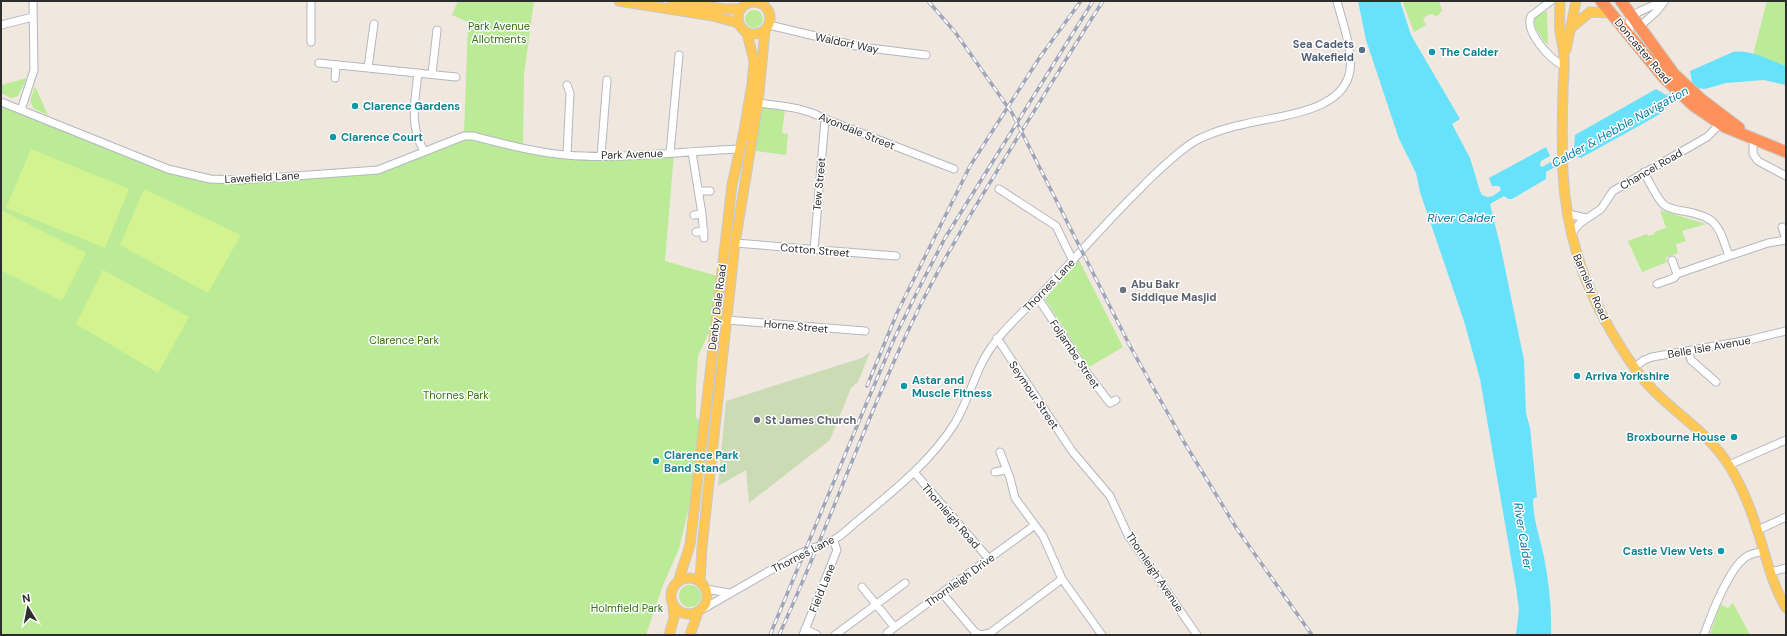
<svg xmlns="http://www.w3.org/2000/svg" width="1787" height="636" viewBox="0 0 1787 636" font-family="'DM Sans',sans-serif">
<rect width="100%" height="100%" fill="#f0e7df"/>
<path fill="#bbeb96" d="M458,1H534L524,75L523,149L567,155L674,153L665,261L721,277L716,317L698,356L696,385V417L705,427L695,507H689L679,549L663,585L646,635H1V102L168,169L210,179L378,170L464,136L468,22L452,15Z
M1405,1H1439L1442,11L1437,16L1431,14L1423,18L1426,25L1414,32L1403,3Z
M1767,1H1786V66L1753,55Z
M745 19a9 9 0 1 1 18 0a9 9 0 1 1-18 0Z
M1547,11L1548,45C1544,42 1542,39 1540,35C1531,22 1532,17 1547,11Z
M27,78L18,96L11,98L1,93V85Z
M35,86L48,115L34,109L30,101Z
M758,103L785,109L782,133L788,134L786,155L749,150Z
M1660,210L1706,224L1682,231L1686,241L1676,244L1678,253L1666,257L1667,262L1642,272L1628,241L1647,234L1648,236L1655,234L1654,232L1666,228Z
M1079,260L1123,347L1089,367L1045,299Z
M679 596a11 11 0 1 1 22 0a11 11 0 1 1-22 0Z
M1733,603L1750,635H1710L1720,604L1728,608Z"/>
<path fill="#cbdcb4" d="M870,352L858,382L851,388L830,440L749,503L746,470L718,486L726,401L862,358Z"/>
<path fill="#d3f391" d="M31,149L129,189L105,248L6,208Z
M144,189L241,235L208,293L120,245Z
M1,210L86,253L62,301L1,270Z
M103,270L189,317L158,373L76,324Z"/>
<path fill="#68e2fb" d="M1358,1H1400L1411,35L1460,119L1452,124L1470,158L1480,191L1482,195L1487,197L1493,196L1501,190L1499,186H1492L1489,178L1546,147L1550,156L1541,161L1540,165L1542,167L1574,149L1575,135L1656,89L1666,95L1692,82L1690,71L1733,52C1750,49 1771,61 1786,66V85L1764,80L1726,83L1705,89L1696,88L1672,100L1662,113L1581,158L1575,156L1546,172V179L1512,199H1508L1504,196L1490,204L1501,249L1524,360L1526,413L1530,428L1537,497L1533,499C1533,520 1540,537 1544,557C1549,583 1552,609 1551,635H1516L1519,610L1516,587L1480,379L1464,321L1420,192L1416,173L1399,139L1366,40Z"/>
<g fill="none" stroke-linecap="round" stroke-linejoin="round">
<g stroke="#b3b7c2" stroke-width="9">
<path id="minor" d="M1551,1L1531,16C1524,32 1551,60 1564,66
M1,25L33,17
M769,25L861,47L926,55
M1639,27L1656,12L1664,2
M1631,35C1630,31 1627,24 1630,20C1634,11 1656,5 1664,1
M311,42V1
M319,63L456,77
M368,68L374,24
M418,73C415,100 409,126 424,151
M432,74L437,30
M335,78L336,65
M567,85L570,93L567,155
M1,102L168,169L210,179L239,180L378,170L464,136H473C504,144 534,152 566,155C623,160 682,151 740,149
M758,103C782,106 804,107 825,119L954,169
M21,110L34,70L33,1
M1753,138V154L1758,161L1786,176
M692,152L702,214L704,238
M670,153L679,55
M601,156L607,80
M1644,172C1650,183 1655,195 1663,204C1668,209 1677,210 1683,211C1718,217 1718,225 1729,256L1768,243L1786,240
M999,189L1056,226L1073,261
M699,191H710
M1568,214L1586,218
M694,215L702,214
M1782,227L1786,239
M696,232L704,231
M1572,233L1580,223L1601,209L1613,191L1707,137L1720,124
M735,243L896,256
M814,250L825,119
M1672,260L1677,274
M1657,284L1674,278L1677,274L1729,256
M1038,298L1087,373L1110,403L1116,400
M727,320L865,331
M997,338L1072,451L1110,496L1128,535L1197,635
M1688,351L1691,360L1716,382
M1634,368L1644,360L1652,357L1749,340L1786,331
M1000,452L1010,478L1015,498L1043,536L1062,579L1102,635
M1729,465L1786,440
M914,472L989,559
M995,472L1006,470
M1758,530L1786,517
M1771,572L1786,568
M862,587L892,624
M706,589L729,593
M942,593L975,632L981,635L990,633L1062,579
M703,609L797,555C808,549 820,546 832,541C842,536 852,525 861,518C896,489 931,461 955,423C971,396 976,365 996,341C1011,321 1031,305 1048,287C1079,254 1108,220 1140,189C1152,176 1186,144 1201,138C1214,132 1230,127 1245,124C1276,116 1339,113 1349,75C1355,54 1342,22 1337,1
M805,629L817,635
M803,635L837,550L833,540
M835,635L905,583
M889,635L887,633L895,627L1035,525
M1704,635C1711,615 1729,568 1746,557C1751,553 1758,553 1764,551"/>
</g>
<g stroke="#c8c8c8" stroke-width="11">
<path id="major" d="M619,1L713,16L738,23
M672,1L724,9H740
M1560,1C1560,11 1559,21 1560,31C1561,40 1564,49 1564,58C1565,69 1563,81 1563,92C1562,119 1562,146 1563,173C1567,247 1592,307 1634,367C1660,406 1705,426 1730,467C1742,487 1751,509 1758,532C1766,557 1772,584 1786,608
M738 18a16 16 0 1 1 32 0a16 16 0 1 1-32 0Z
M1572,27L1590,12L1611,13
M1566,50L1576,1
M671 596a18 18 0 1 1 36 0a18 18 0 1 1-36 0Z
M678,582L690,545L732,185L744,131L752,84L754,61L747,33
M700,582L702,547L735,243L758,103L765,31
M669,635L674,618L673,604
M690,635L698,612"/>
</g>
<g stroke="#c8c8c8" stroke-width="13">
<path id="highway" d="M1601,1L1664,78L1694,106L1725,127L1786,152
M1621,1L1674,74L1702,100L1739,128"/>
</g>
<use href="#minor" stroke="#fff" stroke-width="7"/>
<use href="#major" stroke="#ffc755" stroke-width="9"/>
<use href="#highway" stroke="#ff925b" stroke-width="11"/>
<g stroke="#a0a6b9" stroke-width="3.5">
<path id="rail" d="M928,1L955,32L1012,113L1131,348L1184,442L1237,529L1312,635
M867,386L897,313L970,166L1040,57L1081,1
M770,635L867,402L894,339L917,292L945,238L1093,1
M779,635C828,529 866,417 917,312C948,249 985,191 1021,132C1049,88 1075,44 1103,1"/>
</g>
<use href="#rail" stroke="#fff" stroke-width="2" stroke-dasharray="6" stroke-linecap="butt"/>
</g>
<circle fill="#5c6f8a" stroke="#fff" stroke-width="1.5" cx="1362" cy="50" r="4"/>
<g fill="#0f9aa8" stroke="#fff" stroke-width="1.5">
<circle cx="1432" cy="52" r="4"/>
<circle cx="355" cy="106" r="4"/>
<circle cx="333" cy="137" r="4"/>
<circle cx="1577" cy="376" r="4"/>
<circle cx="904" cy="386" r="4"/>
<circle cx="1734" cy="437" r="4"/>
<circle cx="656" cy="461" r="4"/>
<circle cx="1721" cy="551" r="4"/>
</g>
<g fill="#6b7280" stroke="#fff" stroke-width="1.5">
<circle cx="1123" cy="290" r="4"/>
<circle cx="757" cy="420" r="4"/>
</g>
<g text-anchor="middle" stroke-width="3" stroke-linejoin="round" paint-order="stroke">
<g font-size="11" fill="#317413" stroke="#fff">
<text x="499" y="30">Park Avenue<tspan x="499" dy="13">Allotments</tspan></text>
<text x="404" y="344">Clarence Park</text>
<text x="456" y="399">Thornes Park</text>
<text x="627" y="612">Holmfield Park</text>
</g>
<g font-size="11" fill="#2d2d2d" stroke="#fff">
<text transform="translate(847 43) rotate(12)" y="4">Waldorf Way</text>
<text transform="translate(1643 51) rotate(50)" y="4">Doncaster Road</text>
<text transform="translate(857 131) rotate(22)" y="4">Avondale Street</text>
<text transform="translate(632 154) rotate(-2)" y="4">Park Avenue</text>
<text transform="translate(1651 169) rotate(-30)" y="4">Chancel Road</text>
<text transform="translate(262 177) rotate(-3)" y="4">Lawefield Lane</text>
<text transform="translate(819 184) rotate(-85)" y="4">Tew Street</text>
<text transform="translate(815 250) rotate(5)" y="4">Cotton Street</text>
<text transform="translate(1049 285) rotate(-46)" y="4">Thornes Lane</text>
<text transform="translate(1591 287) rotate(66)" y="4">Barnsley Road</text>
<text transform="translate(717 307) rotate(-83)" y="4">Denby Dale Road</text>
<text transform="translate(796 326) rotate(5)" y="4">Horne Street</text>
<text transform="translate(1709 347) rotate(-10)" y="4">Belle Isle Avenue</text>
<text transform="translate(1075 354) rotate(56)" y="4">Foljambe Street</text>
<text transform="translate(1034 395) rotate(56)" y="4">Seymour Street</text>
<text transform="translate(951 516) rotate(49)" y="4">Thornleigh Road</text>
<text transform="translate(803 554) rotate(-27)" y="4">Thornes Lane</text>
<text transform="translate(1155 572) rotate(56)" y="4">Thornleigh Avenue</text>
<text transform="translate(960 580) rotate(-36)" y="4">Thornleigh Drive</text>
<text transform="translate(822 588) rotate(-68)" y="4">Field Lane</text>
</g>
<g font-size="11" font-weight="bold" fill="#4e5e75" stroke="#fff" text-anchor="end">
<text x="1354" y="48">Sea Cadets<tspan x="1354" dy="13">Wakefield</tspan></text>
</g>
<g font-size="11" font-weight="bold" fill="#0d838f" stroke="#fff" text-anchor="start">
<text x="1440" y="56">The Calder</text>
<text x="363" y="110">Clarence Gardens</text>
<text x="341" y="141">Clarence Court</text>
<text x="1585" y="380">Arriva Yorkshire</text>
<text x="912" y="384">Astar and<tspan x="912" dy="13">Muscle Fitness</tspan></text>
<text x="1726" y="441" text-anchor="end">Broxbourne House</text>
<text x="664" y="459">Clarence Park<tspan x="664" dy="13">Band Stand</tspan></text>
<text x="1713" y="555" text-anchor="end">Castle View Vets</text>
</g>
<g font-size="11" font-weight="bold" fill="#5b616d" stroke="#fff" text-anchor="start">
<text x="1131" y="288">Abu Bakr<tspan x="1131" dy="13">Siddique Masjid</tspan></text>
<text x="765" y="424">St James Church</text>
</g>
<g font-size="12" font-style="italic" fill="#017da7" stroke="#fff">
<text transform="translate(1620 127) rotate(-29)" y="4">Calder &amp; Hebble Navigation</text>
<text x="1461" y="222">River Calder</text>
<text transform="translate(1523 536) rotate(81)" y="4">River Calder</text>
</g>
</g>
<rect width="1787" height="636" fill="none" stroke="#2d2d2d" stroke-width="4"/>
<g transform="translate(28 608) rotate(350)" stroke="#ffffff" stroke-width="3" paint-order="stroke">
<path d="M0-3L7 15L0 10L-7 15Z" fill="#2d2d2d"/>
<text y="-6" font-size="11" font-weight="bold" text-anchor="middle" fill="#2d2d2d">N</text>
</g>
</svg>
